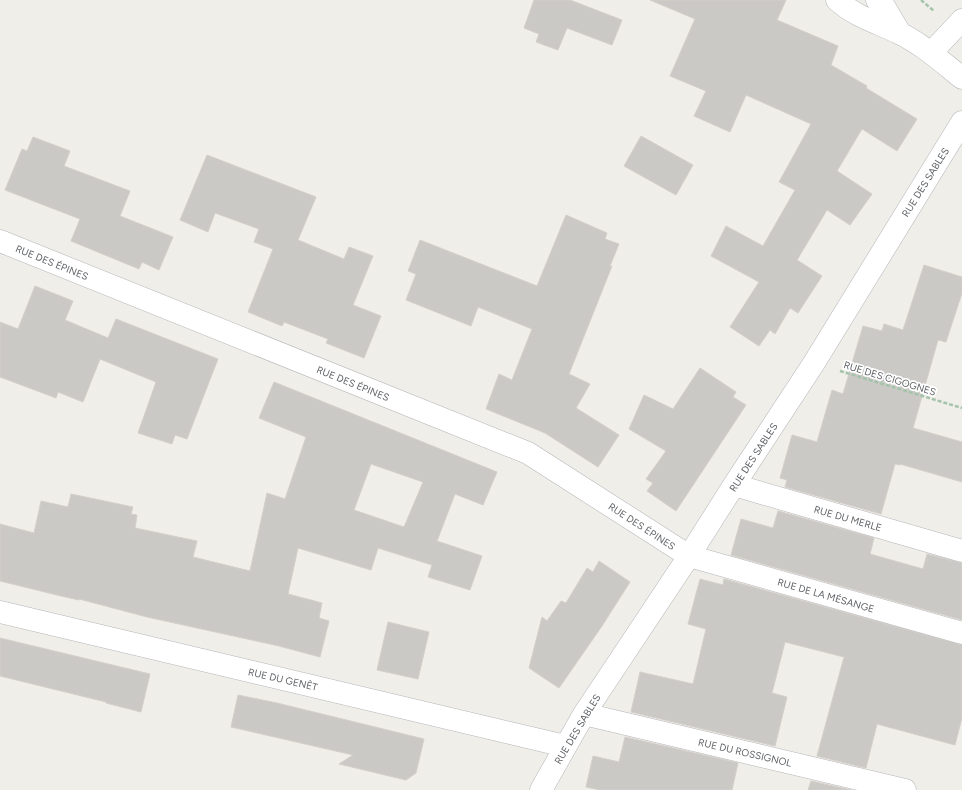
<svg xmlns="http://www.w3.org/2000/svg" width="962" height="790" viewBox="0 0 962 790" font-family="Figtree,sans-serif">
<rect width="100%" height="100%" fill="#f0eee9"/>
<path fill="#cbc9c5" stroke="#d4cfc8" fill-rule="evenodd" d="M534,0H570L622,20L612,45L567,28L558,50L536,42L539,34L524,28Z
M650,0H786L777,20L838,46L831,65L867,86L866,88L917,119L897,151L862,129L837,171L872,194L850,225L827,210L797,260L822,276L798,313L790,308L775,334L770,330L759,346L730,327L759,282L711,256L726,226L763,246L795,190L779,182L811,124L746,95L730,132L694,116L706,91L670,76L695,19Z
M641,136L693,165L676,195L624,166Z
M33,137L70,151L64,166L130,191L120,216L173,237L159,270L142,262L139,269L71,241L80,219L5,190L22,149L27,151Z
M207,155L316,197L298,240L344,259L349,247L373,256L353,305L381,316L364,358L326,343L328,339L284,322L282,326L248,312L273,249L254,242L259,229L215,213L208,232L180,220Z
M566,215L607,233L605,239L619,244L610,266H612L569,374L590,384L576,408L619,435L598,467L545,433L486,409L499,374L512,380L532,329L478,307L471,326L406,300L416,274L408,271L420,240L537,286Z
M924,265L962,277V293L946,342L938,340L913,428L962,442V482L900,464V465L895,464L881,514L785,487L787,480L780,478L792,435L817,442L832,390L843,394L863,326L882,331L884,324L903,330Z
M35,286L73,301L65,320L108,338L116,319L218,359L187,439L175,435L172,444L138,433L156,382L100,359L83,402L58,392L56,398L0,377V322L18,329Z
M700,368L736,392L733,397L746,405L676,511L647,491L653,483L646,479L666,451L629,429L644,395L673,409Z
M274,382L497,472L483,505L455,494L437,541L482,556L470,590L428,577L432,565L378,548L371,570L298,548L288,594L322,603L319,618L329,621L320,657L279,646L147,617L79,599V600L61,596L0,581V524L34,533L41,501L68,507L71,494L133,507L131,514L137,515L135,528L197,541L193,557L250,571L267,493L285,499L306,437L259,418ZM371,464L423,482L404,527L354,510Z
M778,511L874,538L870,554L923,569L927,554L962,563V620L731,555L741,519L773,528Z
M599,561L630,582L602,626L559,688L529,668L542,617L547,621L561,601L566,603L587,568L593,572Z
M700,579L723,585L724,579L962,645V718L955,745L877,724L866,768L817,756L844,657L785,642L772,693L787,697L775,746L631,712L640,672L693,684L706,629L688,624Z
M388,622L429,632L418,679L377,670Z
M0,638L150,674L141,712L106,703V702L0,676Z
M238,695L277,703L424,739L416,773L406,780L339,764L353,755L231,727Z
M625,737L738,763L732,790H600L586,787L593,756L619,762Z
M811,781L851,790H808Z"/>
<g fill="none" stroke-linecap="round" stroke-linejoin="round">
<g stroke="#b4b5b9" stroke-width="23">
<path id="street" d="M931,53L962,20
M0,241L528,453L689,556L962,633
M734,485L962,551
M0,612L565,746
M584,714L905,790
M541,790L584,714L689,556L734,485L814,363L962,122"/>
</g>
<g stroke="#b5b7bb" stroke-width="23">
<path id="secondary" d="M837,0C854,16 878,23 899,33C922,44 942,62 962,78
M877,0L884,6L900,33"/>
</g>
<path stroke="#a3c4aa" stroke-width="2.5" stroke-dasharray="4 2" stroke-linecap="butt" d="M921,0L934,11
M840,371L962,408"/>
<use href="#street" stroke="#fff" stroke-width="22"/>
<use href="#secondary" stroke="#fff" stroke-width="22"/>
</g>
<g text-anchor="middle" stroke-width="3.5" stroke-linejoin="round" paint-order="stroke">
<g font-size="10" fill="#606367" stroke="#fff">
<text transform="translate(925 182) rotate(-58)" y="4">RUE DES SABLES</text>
<text transform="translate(52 262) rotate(22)" y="4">RUE DES ÉPINES</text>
<text transform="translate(890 378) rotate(17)" y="4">RUE DES CIGOGNES</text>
<text transform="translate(353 383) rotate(22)" y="4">RUE DES ÉPINES</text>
<text transform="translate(753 457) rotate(-57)" y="4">RUE DES SABLES</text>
<text transform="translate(848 518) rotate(16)" y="4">RUE DU MERLE</text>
<text transform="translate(642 526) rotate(33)" y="4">RUE DES ÉPINES</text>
<text transform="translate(826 595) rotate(16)" y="4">RUE DE LA MÉSANGE</text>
<text transform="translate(283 679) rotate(13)" y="4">RUE DU GENÊT</text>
<text transform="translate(577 729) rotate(-59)" y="4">RUE DES SABLES</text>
<text transform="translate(745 752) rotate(13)" y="4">RUE DU ROSSIGNOL</text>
</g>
</g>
</svg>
